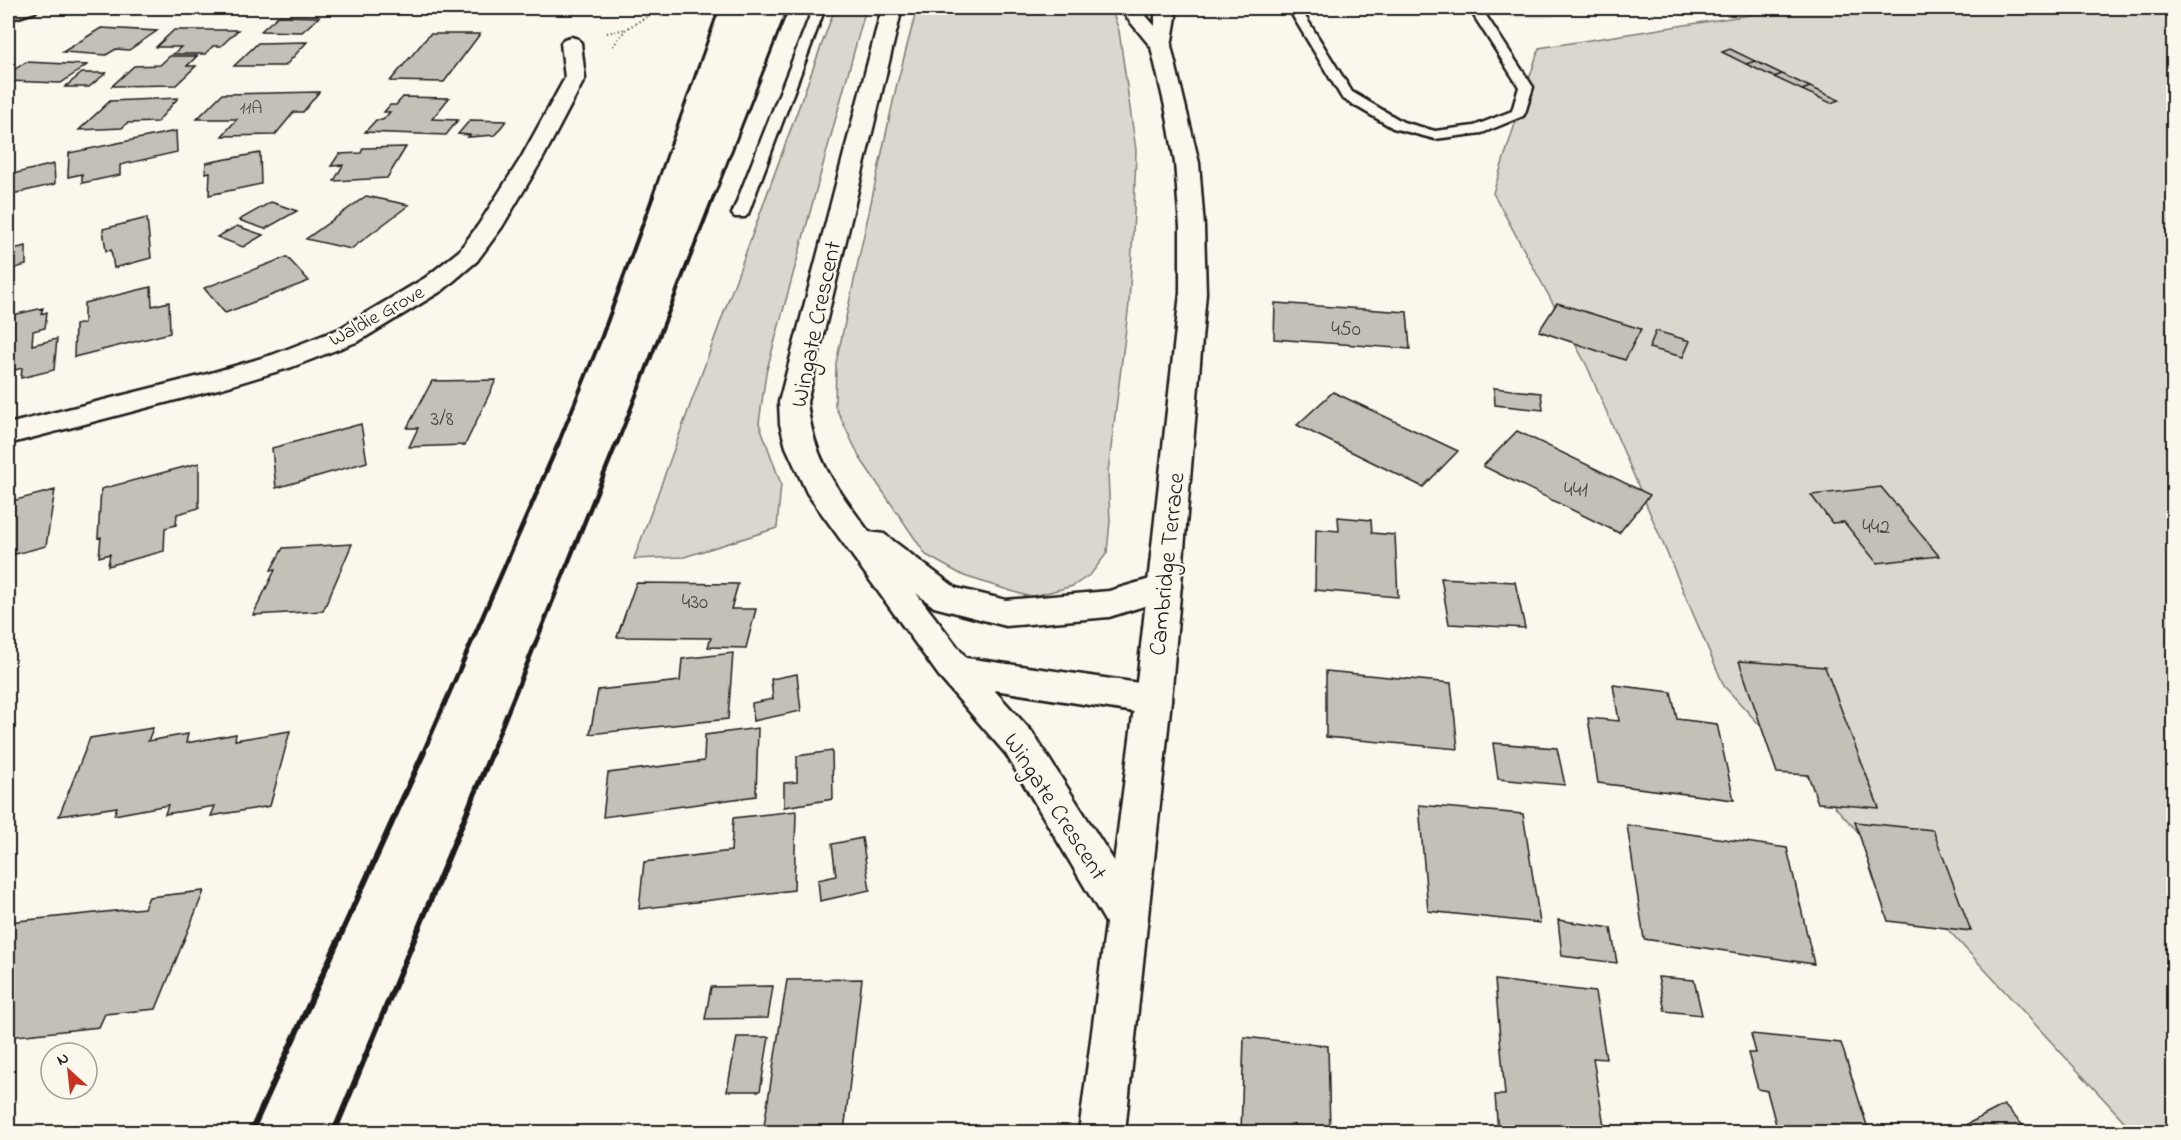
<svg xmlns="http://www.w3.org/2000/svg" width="2181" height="1140" viewBox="0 0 2181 1140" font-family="'Indie Flower',sans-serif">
<rect width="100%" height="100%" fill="#fbf7ec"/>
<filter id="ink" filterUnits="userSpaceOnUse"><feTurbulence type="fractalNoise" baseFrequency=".0167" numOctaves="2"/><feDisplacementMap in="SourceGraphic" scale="12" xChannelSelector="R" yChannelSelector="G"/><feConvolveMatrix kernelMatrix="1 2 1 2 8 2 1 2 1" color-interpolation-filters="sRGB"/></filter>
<g filter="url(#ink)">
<path fill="#eae6dc" d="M1505,8H1609L1546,18H1511Z"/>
<path fill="#dad7ce" stroke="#7b7a75" stroke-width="1.5" d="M835,8H866L766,373L759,423L781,484L777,528L684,557L634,559Z
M917,8H1101L1113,13L1119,31L1136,150L1134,213L1129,304L1108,472L1110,521L1107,553L1091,574L1073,586L1030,597L964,576L926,555L860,458L835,406L836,363L896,88Z
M1793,8H2173V1132H2134L1724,686L1587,366L1493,193L1539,48Z"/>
<path fill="#c3c0b8" stroke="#1c1c1c" stroke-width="1.5" d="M278,16L319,17L302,32L261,31Z
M101,28L157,31L129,50L116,49L106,55L63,52Z
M174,30H238L221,46H213L205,54H173L181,47H156Z
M430,34H480L444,82L390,81Z
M307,42L285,66H234L258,43Z
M1730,49L1755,61L1746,64L1722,52Z
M170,56H197L187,66H196L176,85L112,86L134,66L160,65Z
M1755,61L1782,74L1774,77L1746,64Z
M26,62L87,65L61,83L8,81V74Z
M82,73H106L89,87H65Z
M1782,74L1810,87L1802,90L1774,77Z
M1810,87L1839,100L1831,103L1802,90Z
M319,92L303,112H294L275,135L222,136L237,119H197L222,94Z
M403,97L449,98L432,119L458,120L446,135L365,132L376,120H383L390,112H384L390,105H396Z
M178,98L157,122L127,123L122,128L79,130L110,101Z
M470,120L506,121L495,135L468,137L470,135L458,134Z
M176,131L177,152L120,165V175L82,183V174L68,177L69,153Z
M406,147L387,178L334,181L343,165L331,166L339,154L361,153L363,148Z
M260,153L261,184L209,195L210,172L205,173L206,163Z
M54,164L55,184L8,195V175Z
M366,196L409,205L351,249L306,239Z
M271,202L297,211L265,229L239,220Z
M147,218L151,258L114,268L111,250L106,251L103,229Z
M237,226L263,235L243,247L217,237Z
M26,246V265L8,270V250Z
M287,257L309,281L225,313L204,288Z
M151,287L152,306L169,302L170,333L74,357L75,325L84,323V303Z
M1275,303L1407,312L1410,349L1274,339Z
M1557,303L1641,329L1625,360L1539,331Z
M43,308L41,314L47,312L45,328L33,331L32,345L57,339L54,370L21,378L22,368L8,372V316Z
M1656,331L1690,341L1683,357L1649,348Z
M496,380L465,445L409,447L418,428H407L432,381Z
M1494,388L1541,393L1543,410L1495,405Z
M1333,392L1458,451L1423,487L1297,425Z
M361,424L367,462L276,488L272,448Z
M1517,431L1650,495L1619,533L1483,466Z
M199,463V508L177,514L176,525L165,528L164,551L108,566L110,554L99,557L101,537L98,538L101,489Z
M1881,487L1939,556L1877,563L1844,522L1832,523L1811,495Z
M55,490L46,546L8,556V502Z
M1338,517L1371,520L1372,533L1395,535L1398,597L1315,590L1316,529L1339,531Z
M352,544L323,611L253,615L275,570H271L283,548Z
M1441,578L1515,582L1525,628L1449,624Z
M636,583L738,584L731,609H756L746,648L708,647L711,638L617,637Z
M733,653L728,719L590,734L598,690L680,681L682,659Z
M1739,661L1825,667L1879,808L1818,803L1808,775L1777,773Z
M1326,671L1451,683L1458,749L1326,737Z
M797,674L801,711L753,721L752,703L773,699L771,679Z
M1613,685L1671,692L1677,719L1717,724L1734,800L1598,783L1588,718L1619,721Z
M153,728L148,741L188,734L186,743L236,734L235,740L290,731L270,806L211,816L215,806L165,814L168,805L114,815L117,807L59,816L90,738Z
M758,728L756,796L603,817L608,773L704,761L705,735Z
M1493,743L1557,748L1565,785L1498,779Z
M832,751L833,799L784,807V783L797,782V756Z
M1419,805L1523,814L1540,923L1428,911Z
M796,811L794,890L639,909L644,862L731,851L733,818Z
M1855,822L1933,830L1971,931L1888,921Z
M1627,825L1787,848L1814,964L1644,939Z
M862,838L870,890L820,901L818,880L836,876L832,844Z
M204,891L156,1009L105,1014L99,1027L8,1037V922L144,908L149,897Z
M1558,920L1611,928L1617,963L1562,956Z
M1658,977L1694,980L1702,1015L1665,1011Z
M862,979L844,1132H763L787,980Z
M1495,980L1595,992L1606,1059L1593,1058L1605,1132H1498L1495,1095H1505Z
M773,986L768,1018L705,1019L711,987Z
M1751,1034L1841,1043L1869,1132H1778L1767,1091L1758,1089L1748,1053H1756Z
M737,1037H769L760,1091H727Z
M1244,1037L1328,1046L1330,1132H1241Z
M2004,1105L2029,1132H1952Z"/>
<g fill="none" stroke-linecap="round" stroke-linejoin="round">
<g stroke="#1c1c1c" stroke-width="5">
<path id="service" d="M813,8H825L748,214L745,217H735L732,214Z
M1288,8H1300L1352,92L1403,122L1435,131L1474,126L1512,111L1519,87L1469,8H1481L1533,87L1525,113L1523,116L1482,133L1435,139L1393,128L1342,98Z"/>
</g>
<g stroke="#1c1c1c" stroke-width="5">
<path id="minor" d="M571,37L578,39L581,43L585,78L543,158L502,227L477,261L443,290L359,341L292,367L222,388L8,444V424L204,375L272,355L339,329L425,278L459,251L479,224L521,158L565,78L561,43L564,39Z"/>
</g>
<g stroke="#1c1c1c" stroke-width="5">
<path id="tertiary" d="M882,8H902L807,402C814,461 835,486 869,532L884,534L956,588L1006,600L1109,591L1164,575L1176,578L1181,587L1176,596L1109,617L1006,626L934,607L916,593L966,658L1153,685L1166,690L1171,700L1166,710L1153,715L994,690L1032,732L1142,905L1148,919L1142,933L1127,938L1112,933L1006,754L942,680L807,493L786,447L780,424L779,402Z"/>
</g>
<g stroke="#1c1c1c" stroke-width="5">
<path id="secondary" d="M8,8H38L35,12L8,20Z
M1119,8H1139L1155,26V8H1174L1176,17L1171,46L1199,163L1204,227L1206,293L1171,700L1125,1132H1079L1135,700L1180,293V227L1175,163L1166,111L1151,47Z"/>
</g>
<path stroke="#1c1c1c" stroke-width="2" stroke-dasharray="1 3" stroke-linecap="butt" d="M607,33L626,29
M613,46L626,29L650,15L654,8"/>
<use href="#service" fill="#fbf7ec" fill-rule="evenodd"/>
<use href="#minor" fill="#fbf7ec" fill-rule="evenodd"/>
<use href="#tertiary" fill="#fbf7ec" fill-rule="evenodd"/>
<use href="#secondary" fill="#fbf7ec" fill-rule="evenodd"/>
<path stroke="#1c1c1c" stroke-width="3" d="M652,197L719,8
M714,197L788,8"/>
<path stroke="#1c1c1c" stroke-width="4" d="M558,444L602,336L653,196
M617,444L714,196"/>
<path stroke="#1c1c1c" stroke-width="4.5" d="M423,753L559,442
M491,753L617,442"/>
<path stroke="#1c1c1c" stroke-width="6" d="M251,1132L424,752
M334,1132L492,752"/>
</g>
</g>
<g text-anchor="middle" stroke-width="4.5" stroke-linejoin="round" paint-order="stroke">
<g font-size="18" fill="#464543">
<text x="251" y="113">11A</text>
</g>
<g font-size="20" fill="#1c1c1c" stroke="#fbf7ec">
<text transform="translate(376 315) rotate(-29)" y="7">Waldie Grove</text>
</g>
<g font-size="21" fill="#464543">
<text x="1346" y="335">450</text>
<text x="442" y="425">3/8</text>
<text x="1576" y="496">441</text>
<text x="1876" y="533">442</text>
<text x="695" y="608">430</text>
</g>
<g font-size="24" fill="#1c1c1c" stroke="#fbf7ec">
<text transform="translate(815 324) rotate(-78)" y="8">Wingate Crescent</text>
<text transform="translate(1166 564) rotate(-84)" y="8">Cambridge Terrace</text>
<text transform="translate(1056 806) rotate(57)" y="8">Wingate Crescent</text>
</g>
</g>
<rect width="2181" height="1140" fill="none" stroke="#fbf7ec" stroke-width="30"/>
<rect x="15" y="15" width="2151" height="1110" fill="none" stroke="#1c1c1c" stroke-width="2" filter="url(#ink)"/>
<g transform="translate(69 1071) rotate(333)"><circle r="28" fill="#fbf7ec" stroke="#a29f99" stroke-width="1.5"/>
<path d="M0-4.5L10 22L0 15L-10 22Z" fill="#c8321e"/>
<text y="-9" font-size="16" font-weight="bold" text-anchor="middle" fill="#1c1c1c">N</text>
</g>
</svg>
